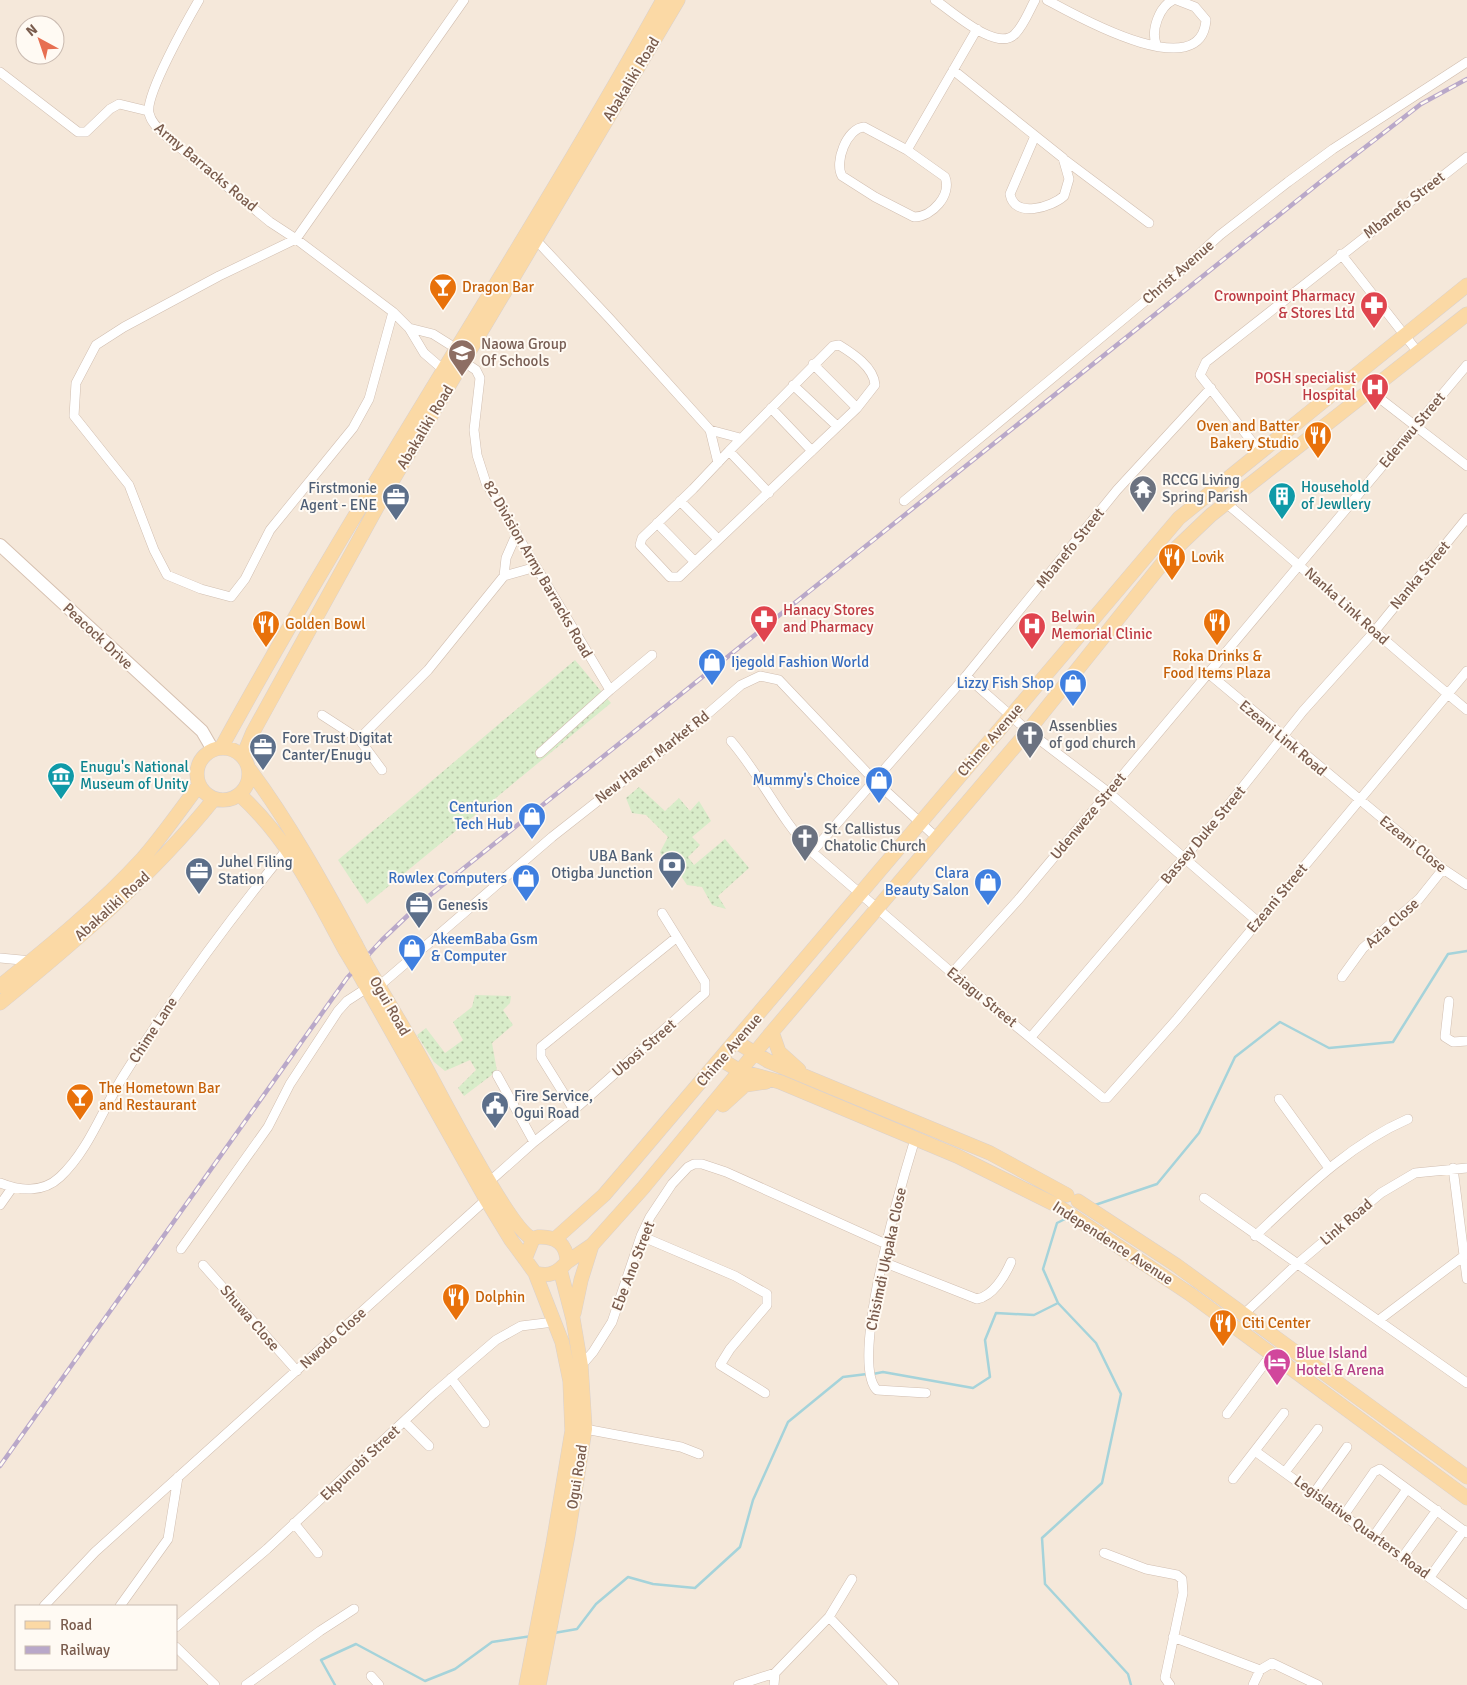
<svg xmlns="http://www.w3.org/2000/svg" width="1467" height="1685" viewBox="0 0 1467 1685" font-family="Signika,sans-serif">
<defs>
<pattern id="grass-dots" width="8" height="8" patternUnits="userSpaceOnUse" patternTransform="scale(1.25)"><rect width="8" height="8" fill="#d8ecc9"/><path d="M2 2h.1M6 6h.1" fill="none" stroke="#b4c2a5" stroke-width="1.8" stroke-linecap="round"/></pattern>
</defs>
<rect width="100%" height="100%" fill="#fdf6ec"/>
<path fill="#f5e8da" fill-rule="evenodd" d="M0,0H1467V1685H0ZM25,25H55V55H25ZM16,1606H176V1669H16Z"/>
<path fill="url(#grass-dots)" d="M575,660L611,703L367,904L338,860Z
M639,787L665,811L679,798L690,811L699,801L711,821L692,837L700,845L688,857L694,865L725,839L749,868L718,896L726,909L712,905L702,887L687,885L681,876H670L660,852L668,837L646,815L632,813L626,798Z
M475,995L511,996L510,1003L503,1010L513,1025L492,1043L497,1071L464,1096L458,1088L476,1070L470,1060L445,1071L434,1062L417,1035L426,1028L445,1053L463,1040L453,1022L472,1007Z"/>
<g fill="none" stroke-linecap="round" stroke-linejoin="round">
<path stroke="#a5d3da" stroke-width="2.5" d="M1095,1205L1157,1184L1199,1133L1235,1057L1280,1022L1329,1048L1393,1042L1448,954L1467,951
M1067,1218L1057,1223L1043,1269L1058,1303L1096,1343L1121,1394L1102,1483L1042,1538L1045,1584L1128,1674L1131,1685
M873,1374L883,1372L973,1388L990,1377L985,1340L996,1313L1034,1315L1058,1303
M554,1633L577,1629L596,1604L628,1577L653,1584L695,1588L740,1547L753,1500L788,1422L843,1377L867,1374
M335,1685L321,1660L356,1644L425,1681L455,1669L492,1642L532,1636"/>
<g stroke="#d1beb0" stroke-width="10">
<path id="street" d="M199,0C188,19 145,95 149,113C151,123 160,130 167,137L270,222L296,239L393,312L409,328L424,353L446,372
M935,0C952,11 997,53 1015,34C1024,25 1029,11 1035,0
M1047,0C1075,15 1201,87 1206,20L1195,7L1177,0
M1156,44C1151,30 1159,7 1173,0
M953,70L1063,158L1069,179L1064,196C1052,207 1014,219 1010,194L1035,136
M0,72L78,132H86L110,109L119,104L148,111
M864,127L907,150L945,177C952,195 932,217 914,217L875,197L842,176C834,162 847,128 864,127Z
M907,150L977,29
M1065,160L1149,223
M536,240L610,319L710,430L718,463
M1341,254L1417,351
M393,312L369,399L353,428L270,530L245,579L231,597L201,589L167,575L154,550L129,485L74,416L76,383L96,345L124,327L219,276L296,239L464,0
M409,328L433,334L460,351
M464,362L476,370L480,378L474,430L477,455L486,483L610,690L540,753
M813,364L857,408
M793,385L837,426
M1211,388L1117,490L966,676L812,852L952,973L1103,1098H1107L1177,1019L1467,671
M1369,390L1467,466
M771,408L812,451
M710,430L740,438
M729,451L833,346L839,345C852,353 874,367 875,385L857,408L679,577H670L640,545L642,538L693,489L729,451L769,493
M1260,452L1200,375L1206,362L1467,157
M680,501L718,539
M904,501L1173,278L1220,235L1288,182L1333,149L1467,62
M1226,503C1307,571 1385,642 1467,710
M657,523L695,562
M504,576L506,558L517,533
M1208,673L1443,869L1467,885
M966,676L1028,731L1108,792L1257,921
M610,690L652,655
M322,715L359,739L382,770
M359,739L428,670L504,576L536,567
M731,741C761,776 780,819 812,852
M0,958L32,961
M952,973L1018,900L1467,365
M1342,977L1363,948L1419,899L1443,869
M378,987L552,837L697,723L741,685L760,676L779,680L875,781L937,838
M1449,1001L1445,1037L1453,1042L1467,1041
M1031,1037L1218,818L1303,711L1374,632L1467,518
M497,1075L534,1142
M1279,1099L1329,1168
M574,1110L541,1057V1047L677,937
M915,1139C903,1178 848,1363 877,1390L926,1393
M1453,1168L1467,1279
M489,1182L534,1142L574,1110L705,993V982L662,913
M0,1183C20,1191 43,1193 60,1177C89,1150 103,1108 124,1075C173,996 229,920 288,848
M1204,1198L1467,1383
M0,1205L12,1188
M641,1236L735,1276L767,1294V1305L730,1349L720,1365L765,1393
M1255,1236C1302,1192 1348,1145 1408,1119
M181,1249L268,1127L290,1084L338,1011L347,1001L367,988
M883,1262L977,1299C993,1296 1005,1276 1011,1262
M203,1265L297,1371
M1244,1314L1297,1264L1381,1193L1415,1173L1467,1168
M1379,1320L1465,1255
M581,1366L593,1352L612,1322L641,1236L650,1217L672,1184L688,1167L694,1164H702L726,1172L886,1244
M451,1378L485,1423
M1227,1414L1271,1355
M405,1422L429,1446
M585,1429L681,1447L699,1454
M1255,1451L1467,1605
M1285,1472L1318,1429
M1233,1479L1284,1413
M1314,1493L1347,1447
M1344,1515L1374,1472L1380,1469L1467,1533
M294,1523L318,1553
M1373,1537L1407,1489
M1104,1553L1146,1569L1177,1575L1182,1579L1183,1593L1165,1678L1170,1685
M1402,1558L1437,1510
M1430,1577L1464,1530
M44,1606L95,1552L489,1197
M120,1606L168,1539L178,1477
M829,1617L894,1685
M176,1627L267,1549L433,1394L496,1340L521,1326L554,1322
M1173,1637L1260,1670
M176,1647L215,1685
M371,1676L379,1685
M246,1685L320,1631L354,1609
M738,1685L775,1673
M774,1685L775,1673L829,1617L852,1579
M1253,1685L1260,1670L1272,1663L1318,1685"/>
</g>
<g stroke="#d6c0b0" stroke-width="14">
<path id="secondary" d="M0,545L202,731L213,750"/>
</g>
<g stroke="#dad1cd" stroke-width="15">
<path id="primary" d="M197 774a26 26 0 1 1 52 0a26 26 0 1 1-52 0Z
M221,748C360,494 522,253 663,0
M243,756L253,732L381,500L678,0
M250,770C290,824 323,884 355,943
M240,795C289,840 314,893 345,950
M366,964C383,994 401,1023 418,1053C435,1083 509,1231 533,1239
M357,970L486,1199L511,1240L525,1259
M0,986C50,946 100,905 143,858C163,835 181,809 199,785
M0,1003C77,940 152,876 214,799
M772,1032L779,1052L799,1070
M735,1041L768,1061L990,1153L1067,1195
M720,1059L740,1071L780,1082L957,1156L1056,1205L1190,1294L1467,1498
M723,1105L745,1085L766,1082
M1078,1201L1176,1265L1467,1477
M538,1237C556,1236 567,1244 567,1262C557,1273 550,1277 535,1273L525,1259L533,1239Z
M555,1239L604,1195L634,1160L1179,518L1467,285
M567,1262L592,1245L643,1188L772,1032L1028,731L1169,555L1211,515L1467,314
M574,1313L581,1280L592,1245
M526,1685L553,1544L572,1431L570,1381L562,1342L535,1273
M539,1685L568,1535L585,1429L581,1366L573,1319L560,1269"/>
</g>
<use href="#street" stroke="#fff" stroke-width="9"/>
<use href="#secondary" stroke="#fff" stroke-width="12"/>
<use href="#primary" stroke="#fbd9a5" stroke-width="14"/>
<g stroke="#b9a8c9" stroke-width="4.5">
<path id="rail" d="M0,1466L347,978L382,940L424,900L1324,179L1421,104L1467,79"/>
</g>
<use href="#rail" stroke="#fffaf3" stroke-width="2.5" stroke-dasharray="8" stroke-linecap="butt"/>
<g stroke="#dad1cd" stroke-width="15" stroke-linecap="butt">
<path id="primary-bridge" d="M355,943L366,964
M345,950L357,970"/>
</g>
<use href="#primary-bridge" stroke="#fbd9a5" stroke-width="14"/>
</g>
<defs>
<g id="bar-pin" transform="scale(1.4375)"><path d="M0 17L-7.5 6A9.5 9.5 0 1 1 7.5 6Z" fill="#e8710a" stroke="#fffaf3"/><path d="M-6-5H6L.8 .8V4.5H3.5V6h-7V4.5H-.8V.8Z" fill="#fff"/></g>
<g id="pharmacy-pin" transform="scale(1.4375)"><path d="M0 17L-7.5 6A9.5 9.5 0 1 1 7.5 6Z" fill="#e0444e" stroke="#fffaf3"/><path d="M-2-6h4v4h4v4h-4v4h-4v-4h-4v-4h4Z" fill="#fff"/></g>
<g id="school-pin" transform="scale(1.4375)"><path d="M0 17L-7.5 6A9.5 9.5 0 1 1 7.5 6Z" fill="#8d6e63" stroke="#fffaf3"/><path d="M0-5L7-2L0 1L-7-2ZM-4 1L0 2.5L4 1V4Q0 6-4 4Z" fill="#fff"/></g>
<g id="hospital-pin" transform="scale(1.4375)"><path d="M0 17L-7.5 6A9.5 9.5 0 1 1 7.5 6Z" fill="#e0444e" stroke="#fffaf3"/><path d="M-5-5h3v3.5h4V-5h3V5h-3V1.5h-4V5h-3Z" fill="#fff"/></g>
<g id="restaurant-pin" transform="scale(1.4375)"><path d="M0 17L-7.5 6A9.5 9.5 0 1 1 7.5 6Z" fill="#e8710a" stroke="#fffaf3"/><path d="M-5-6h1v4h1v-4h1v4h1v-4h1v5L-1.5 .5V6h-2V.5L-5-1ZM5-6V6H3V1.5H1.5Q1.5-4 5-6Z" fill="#fff"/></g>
<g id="temple-pin" transform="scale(1.4375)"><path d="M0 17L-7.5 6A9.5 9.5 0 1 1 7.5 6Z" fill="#6b7280" stroke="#fffaf3"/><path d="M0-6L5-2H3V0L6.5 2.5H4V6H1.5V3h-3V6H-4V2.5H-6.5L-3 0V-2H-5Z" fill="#fff"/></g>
<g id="building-pin" transform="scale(1.4375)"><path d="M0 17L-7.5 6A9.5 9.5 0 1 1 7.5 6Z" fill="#0f9aa8" stroke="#fffaf3"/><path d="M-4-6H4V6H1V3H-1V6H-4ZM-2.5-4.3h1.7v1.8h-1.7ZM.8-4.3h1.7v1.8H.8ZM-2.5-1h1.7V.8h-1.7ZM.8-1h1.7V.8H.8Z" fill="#fff"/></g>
<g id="office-pin" transform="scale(1.4375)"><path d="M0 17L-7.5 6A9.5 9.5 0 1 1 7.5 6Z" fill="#5c6f8a" stroke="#fffaf3"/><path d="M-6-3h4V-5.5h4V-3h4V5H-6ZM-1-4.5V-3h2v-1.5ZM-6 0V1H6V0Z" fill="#fff"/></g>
<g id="shop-pin" transform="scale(1.4375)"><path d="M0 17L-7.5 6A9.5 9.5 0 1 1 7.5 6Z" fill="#3f7fe0" stroke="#fffaf3"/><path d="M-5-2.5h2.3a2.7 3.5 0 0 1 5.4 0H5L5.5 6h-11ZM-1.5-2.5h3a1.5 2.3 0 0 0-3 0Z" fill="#fff"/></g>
<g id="church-pin" transform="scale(1.4375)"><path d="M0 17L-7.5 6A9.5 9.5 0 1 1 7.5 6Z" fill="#6b7280" stroke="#fffaf3"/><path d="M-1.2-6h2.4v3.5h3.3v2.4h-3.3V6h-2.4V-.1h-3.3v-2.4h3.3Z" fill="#fff"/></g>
<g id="museum-pin" transform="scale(1.4375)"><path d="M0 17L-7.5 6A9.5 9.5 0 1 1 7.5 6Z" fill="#0f9aa8" stroke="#fffaf3"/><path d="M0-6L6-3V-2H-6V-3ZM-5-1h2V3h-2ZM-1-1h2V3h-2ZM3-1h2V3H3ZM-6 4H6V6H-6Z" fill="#fff"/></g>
<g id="bank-pin" transform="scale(1.4375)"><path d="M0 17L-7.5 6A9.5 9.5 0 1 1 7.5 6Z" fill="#5c6f8a" stroke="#fffaf3"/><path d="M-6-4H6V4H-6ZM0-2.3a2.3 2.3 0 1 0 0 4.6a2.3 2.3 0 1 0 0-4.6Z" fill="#fff"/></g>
<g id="civic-pin" transform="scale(1.4375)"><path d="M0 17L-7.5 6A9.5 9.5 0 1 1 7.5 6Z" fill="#5c6f8a" stroke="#fffaf3"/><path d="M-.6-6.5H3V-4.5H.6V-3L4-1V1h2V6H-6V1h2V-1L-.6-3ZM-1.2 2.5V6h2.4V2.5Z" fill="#fff"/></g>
<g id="hotel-pin" transform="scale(1.4375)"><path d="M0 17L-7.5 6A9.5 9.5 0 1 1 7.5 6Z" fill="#d1479c" stroke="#fffaf3"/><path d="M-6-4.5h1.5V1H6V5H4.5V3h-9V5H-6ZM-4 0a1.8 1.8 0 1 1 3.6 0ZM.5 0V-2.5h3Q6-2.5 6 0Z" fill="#fff"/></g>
</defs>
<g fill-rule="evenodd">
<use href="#bar-pin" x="443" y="287"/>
<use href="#pharmacy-pin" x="1374" y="305"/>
<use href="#school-pin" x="462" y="353"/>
<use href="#hospital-pin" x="1375" y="387"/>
<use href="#restaurant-pin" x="1318" y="435"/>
<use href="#temple-pin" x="1143" y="489"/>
<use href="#building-pin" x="1282" y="496"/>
<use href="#office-pin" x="396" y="497"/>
<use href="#restaurant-pin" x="1172" y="557"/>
<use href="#pharmacy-pin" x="764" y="619"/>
<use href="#restaurant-pin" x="1217" y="622"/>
<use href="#restaurant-pin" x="266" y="624"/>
<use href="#hospital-pin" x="1032" y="626"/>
<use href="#shop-pin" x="712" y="662"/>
<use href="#shop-pin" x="1073" y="683"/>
<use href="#church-pin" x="1030" y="735"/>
<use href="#office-pin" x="263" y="747"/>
<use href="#museum-pin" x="61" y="776"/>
<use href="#shop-pin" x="879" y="780"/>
<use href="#shop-pin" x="532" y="816"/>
<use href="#church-pin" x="805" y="838"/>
<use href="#bank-pin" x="672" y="865"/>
<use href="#office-pin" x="199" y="871"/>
<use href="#shop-pin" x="526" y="878"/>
<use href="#shop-pin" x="988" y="882"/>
<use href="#office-pin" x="419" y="905"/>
<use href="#shop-pin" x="412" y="948"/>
<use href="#bar-pin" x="80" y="1097"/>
<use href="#civic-pin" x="495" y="1105"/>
<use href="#restaurant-pin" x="456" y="1297"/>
<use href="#restaurant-pin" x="1223" y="1323"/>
<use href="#hotel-pin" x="1277" y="1362"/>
</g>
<g text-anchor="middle" stroke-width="4" stroke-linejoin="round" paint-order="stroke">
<g font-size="15" fill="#7a5c4d" stroke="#fffaf3">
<text transform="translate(631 79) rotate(-59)" y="5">Abakaliki Road</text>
<text transform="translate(206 167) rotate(40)" y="5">Army Barracks Road</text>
<text transform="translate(1404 205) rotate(-38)" y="5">Mbanefo Street</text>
<text transform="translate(1178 272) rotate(-41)" y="5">Christ Avenue</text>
<text transform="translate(425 427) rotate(-59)" y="5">Abakaliki Road</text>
<text transform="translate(1412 430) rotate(-50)" y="5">Edenwu Street</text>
<text transform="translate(1070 548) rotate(-51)" y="5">Mbanefo Street</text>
<text transform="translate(538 569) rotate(60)" y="5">82 Division Army Barracks Road</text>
<text transform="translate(1420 575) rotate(-50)" y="5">Nanka Street</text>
<text transform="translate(1347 606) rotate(42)" y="5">Nanka Link Road</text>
<text transform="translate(98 636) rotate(43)" y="5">Peacock Drive</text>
<text transform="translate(1283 738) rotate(40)" y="5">Ezeani Link Road</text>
<text transform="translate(990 740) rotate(-49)" y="5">Chime Avenue</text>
<text transform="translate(652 757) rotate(-38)" y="5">New Haven Market Rd</text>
<text transform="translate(1088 816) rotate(-50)" y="5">Udenweze Street</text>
<text transform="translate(1203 835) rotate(-50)" y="5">Bassey Duke Street</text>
<text transform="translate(1413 844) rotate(39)" y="5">Ezeani Close</text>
<text transform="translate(1277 898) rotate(-50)" y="5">Ezeani Street</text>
<text transform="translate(112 906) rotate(-42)" y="5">Abakaliki Road</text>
<text transform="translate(1392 923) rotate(-42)" y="5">Azia Close</text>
<text transform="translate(982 997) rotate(39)" y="5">Eziagu Street</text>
<text transform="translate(390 1006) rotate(60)" y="5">Ogui Road</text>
<text transform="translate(153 1030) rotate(-57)" y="5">Chime Lane</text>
<text transform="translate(644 1048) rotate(-41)" y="5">Ubosi Street</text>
<text transform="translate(729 1050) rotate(-49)" y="5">Chime Avenue</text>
<text transform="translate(1346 1222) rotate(-40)" y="5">Link Road</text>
<text transform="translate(1113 1243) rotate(33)" y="5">Independence Avenue</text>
<text transform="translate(886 1259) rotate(-78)" y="5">Chisimdi Ukpaka Close</text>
<text transform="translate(633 1266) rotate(-69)" y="5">Ebe Ano Street</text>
<text transform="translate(250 1318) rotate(49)" y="5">Shuwa Close</text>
<text transform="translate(333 1338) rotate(-42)" y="5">Nwodo Close</text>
<text transform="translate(360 1463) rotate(-43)" y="5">Ekpunobi Street</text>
<text transform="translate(577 1477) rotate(-81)" y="5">Ogui Road</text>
<text transform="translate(1362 1527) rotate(36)" y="5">Legislative Quarters Road</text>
</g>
<g font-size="15" fill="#c56008" stroke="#fffaf3" text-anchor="start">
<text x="462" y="292">Dragon Bar</text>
<text x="1299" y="431" text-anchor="end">Oven and Batter<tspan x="1299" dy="17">Bakery Studio</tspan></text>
<text x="1191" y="562">Lovik</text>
<text x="285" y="629">Golden Bowl</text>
<text x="1217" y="661" text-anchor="middle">Roka Drinks &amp;<tspan x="1217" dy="17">Food Items Plaza</tspan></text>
<text x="99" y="1093">The Hometown Bar<tspan x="99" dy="17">and Restaurant</tspan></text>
<text x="475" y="1302">Dolphin</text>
<text x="1242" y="1328">Citi Center</text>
</g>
<g font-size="15" fill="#be3a42" stroke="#fffaf3" text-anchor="end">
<text x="1355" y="301">Crownpoint Pharmacy<tspan x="1355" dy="17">&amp; Stores Ltd</tspan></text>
<text x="1356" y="383">POSH specialist<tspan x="1356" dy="17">Hospital</tspan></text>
<text x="783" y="615" text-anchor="start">Hanacy Stores<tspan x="783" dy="17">and Pharmacy</tspan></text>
<text x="1051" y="622" text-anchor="start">Belwin<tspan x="1051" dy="17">Memorial Clinic</tspan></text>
</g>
<g font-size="15" fill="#785e54" stroke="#fffaf3" text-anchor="start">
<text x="481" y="349">Naowa Group<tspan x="481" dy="17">Of Schools</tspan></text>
</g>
<g font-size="15" fill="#5b616d" stroke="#fffaf3" text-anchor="start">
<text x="1162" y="485">RCCG Living<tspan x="1162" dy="17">Spring Parish</tspan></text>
<text x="1049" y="731">Assenblies<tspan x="1049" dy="17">of god church</tspan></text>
<text x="824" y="834">St. Callistus<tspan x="824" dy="17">Chatolic Church</tspan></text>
</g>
<g font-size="15" fill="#0d838f" stroke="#fffaf3" text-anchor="start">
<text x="1301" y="492">Household<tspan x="1301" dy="17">of Jewllery</tspan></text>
<text x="80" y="772">Enugu's National<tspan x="80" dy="17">Museum of Unity</tspan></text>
</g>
<g font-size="15" fill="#4e5e75" stroke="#fffaf3" text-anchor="start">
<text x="377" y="493" text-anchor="end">Firstmonie<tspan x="377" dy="17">Agent - ENE</tspan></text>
<text x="282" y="743">Fore Trust Digitat<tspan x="282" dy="17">Canter/Enugu</tspan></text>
<text x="653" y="861" text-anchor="end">UBA Bank<tspan x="653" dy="17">Otigba Junction</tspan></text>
<text x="218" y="867">Juhel Filing<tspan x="218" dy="17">Station</tspan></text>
<text x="438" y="910">Genesis</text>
<text x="514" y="1101">Fire Service,<tspan x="514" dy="17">Ogui Road</tspan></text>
</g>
<g font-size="15" fill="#366cbe" stroke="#fffaf3" text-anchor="end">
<text x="731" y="667" text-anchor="start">Ijegold Fashion World</text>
<text x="1054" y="688">Lizzy Fish Shop</text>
<text x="860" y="785">Mummy's Choice</text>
<text x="513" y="812">Centurion<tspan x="513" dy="17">Tech Hub</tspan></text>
<text x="969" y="878">Clara<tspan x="969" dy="17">Beauty Salon</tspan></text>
<text x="507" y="883">Rowlex Computers</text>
<text x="431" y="944" text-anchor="start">AkeemBaba Gsm<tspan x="431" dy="17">&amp; Computer</tspan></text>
</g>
<g font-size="15" fill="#b23c85" stroke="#fffaf3" text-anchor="start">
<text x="1296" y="1358">Blue Island<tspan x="1296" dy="17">Hotel &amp; Arena</tspan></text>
</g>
</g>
<rect x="15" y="1605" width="162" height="65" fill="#fffaf3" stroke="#cabbb1"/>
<rect x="25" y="1621" width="25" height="8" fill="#fbd9a5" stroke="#cabbb1"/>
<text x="60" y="1630" font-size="15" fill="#7a5c4d">Road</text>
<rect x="25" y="1646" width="25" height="8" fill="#b9a8c9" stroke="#cabbb1"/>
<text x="60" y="1655" font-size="15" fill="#7a5c4d">Railway</text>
<g transform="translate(40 40) rotate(320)"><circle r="24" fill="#fffaf3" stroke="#cabbb1"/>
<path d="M0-4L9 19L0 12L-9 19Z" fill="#e76f51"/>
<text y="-8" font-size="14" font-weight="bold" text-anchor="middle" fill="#7a5c4d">N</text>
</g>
</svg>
